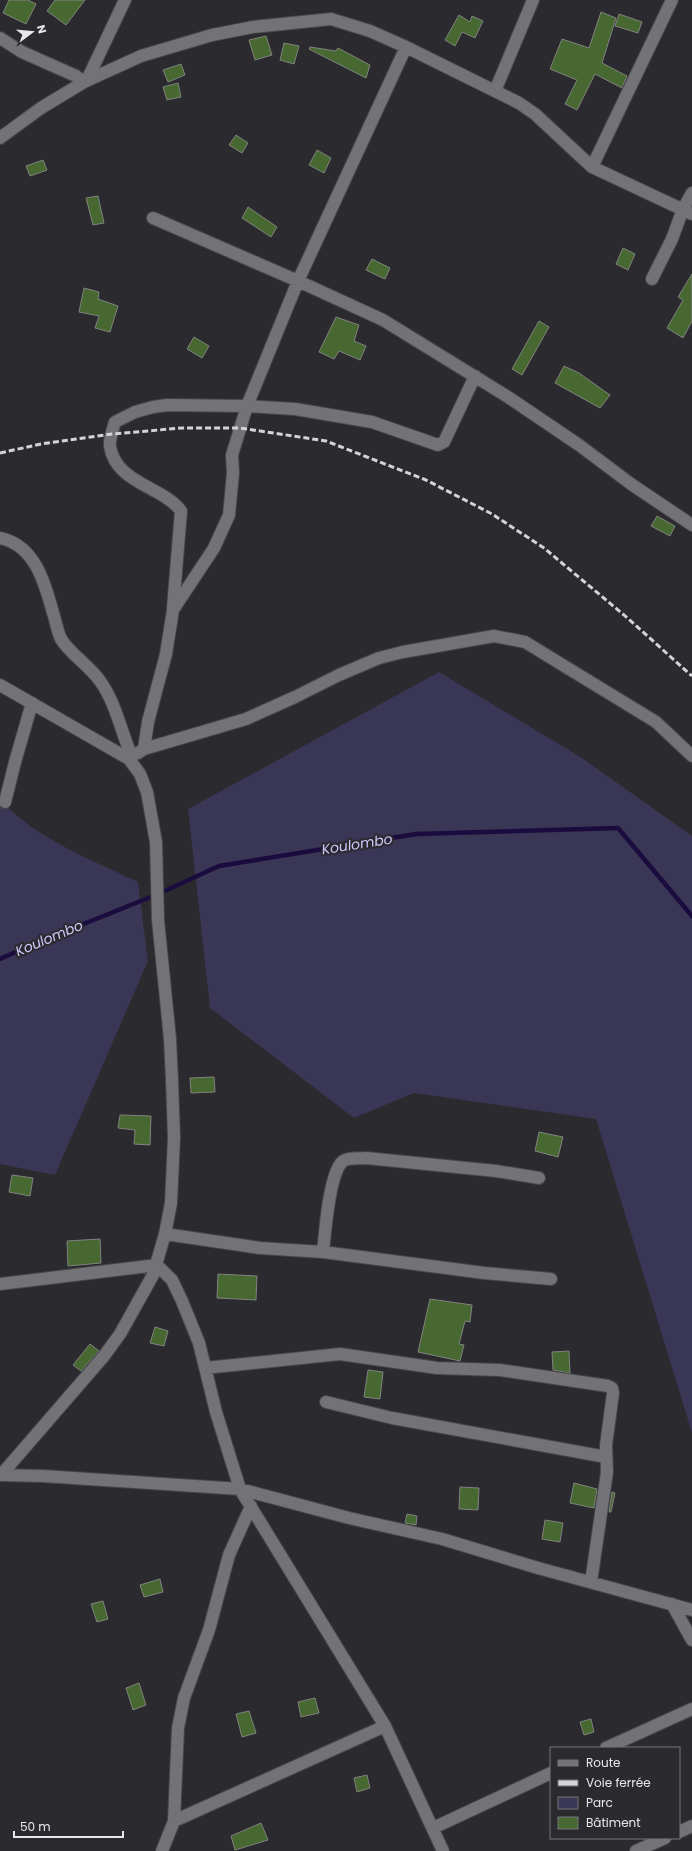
<svg xmlns="http://www.w3.org/2000/svg" width="692" height="1851" viewBox="0 0 692 1851" font-family="Poppins,sans-serif">
<rect width="100%" height="100%" fill="#2b2a2f"/>
<path fill="#3a3655" d="M439,672L582,758L692,836V1433L596,1119L414,1093L354,1118L210,1008L188,809Z
M0,800C37,839 90,859 138,882L148,961L55,1175L0,1164Z"/>
<g fill="none" stroke-linecap="round" stroke-linejoin="round">
<path stroke="#1a0c3e" stroke-width="4.5" d="M0,959L34,944L158,894L219,866L416,834L618,828L692,916"/>
</g>
<path fill="#486831" stroke="#80837e" d="M9,0H28L36,4L26,24L3,13Z
M55,0H85L66,25L47,11Z
M601,12L616,18L602,63L627,76L622,88L595,74L577,110L565,104L577,80L550,69L562,39L589,48Z
M619,14L642,22L638,33L615,26Z
M459,15L470,22L472,16L483,21L475,38L462,32L455,46L445,40Z
M266,36L272,55L255,60L249,40Z
M284,43L299,46L294,64L280,60Z
M310,47L336,51L338,48L370,65L366,78L309,49Z
M181,64L185,75L168,82L163,70Z
M178,83L181,97L167,100L163,87Z
M236,135L248,143L242,153L229,145Z
M317,150L331,158L324,173L309,165Z
M43,160L47,170L30,176L26,166Z
M98,196L104,223L93,225L86,198Z
M248,207L277,227L271,237L242,218Z
M623,248L635,254L628,270L616,264Z
M372,259L390,268L385,279L366,270Z
M692,274V321L683,338L667,328L683,300L678,297Z
M84,288L99,292L98,299L118,306L110,332L95,328L99,316L79,312Z
M336,317L359,325L354,341L366,346L360,360L339,351L334,359L319,352Z
M539,321L549,327L522,375L512,369Z
M194,337L209,346L202,358L187,349Z
M564,366L579,373L610,395L600,408L555,383Z
M657,516L675,526L670,536L651,526Z
M214,1077L215,1092L191,1093L190,1078Z
M120,1115L151,1116L150,1145L134,1144L135,1130L118,1128Z
M539,1132L563,1137L558,1157L535,1151Z
M12,1175L33,1178L30,1196L9,1192Z
M100,1239L101,1263L68,1266L67,1241Z
M218,1274L257,1276L256,1300L217,1298Z
M430,1299L472,1305L470,1322L465,1321L459,1344L464,1345L460,1361L418,1352Z
M155,1327L168,1331L164,1346L150,1343Z
M90,1344L99,1351L81,1371L73,1365Z
M569,1351L570,1373L553,1370L552,1352Z
M368,1370L383,1372L380,1399L364,1397Z
M574,1483L597,1489L594,1508L570,1503Z
M460,1487L479,1488L478,1510L459,1509Z
M612,1492L615,1493L611,1512H609Z
M407,1514L417,1516L416,1525L405,1523Z
M545,1520L563,1523L560,1542L542,1539Z
M160,1579L163,1592L144,1597L140,1585Z
M103,1601L108,1619L97,1622L91,1604Z
M139,1683L146,1705L133,1710L126,1688Z
M315,1698L319,1713L301,1717L298,1702Z
M249,1711L256,1733L242,1737L236,1714Z
M591,1719L594,1732L584,1735L580,1722Z
M367,1775L370,1788L357,1792L354,1778Z
M261,1823L268,1840L235,1850L231,1836Z"/>
<g fill="none" stroke-linecap="round" stroke-linejoin="round">
<g stroke="#46464a" stroke-width="14">
<path id="minor" d="M0,38L22,52L76,76L84,82
M87,80L125,0
M495,91L533,0
M0,138L41,108L84,82L141,56L212,35L253,27L331,19L370,31L406,47L519,103L535,114L592,167L692,214
M592,167L672,0
M153,218L298,281L383,320L508,397L579,445L631,484L692,525
M652,279L672,239L683,209L692,193
M0,538C35,545 45,583 53,613C56,621 57,631 61,639C71,655 89,665 100,681C116,703 121,732 132,757
M173,608L181,511C164,487 115,483 110,446C109,439 113,429 115,422L135,412L153,407L167,405L247,406L295,409L372,422L438,445L444,442L475,376
M0,685L129,759L140,774L147,792L156,842L158,920L170,1039L172,1080L174,1138L171,1203L165,1234L153,1275L120,1334L104,1356L1,1475
M144,749L148,722L166,654L173,610L214,548L229,515L233,473L232,455L247,406L298,281L406,47
M138,753L144,749L246,719L295,697L339,675L379,658L403,652L494,636L525,642L656,722L692,756
M5,802L15,762L32,703
M165,1234L260,1248L323,1252L484,1273L551,1279
M323,1252C325,1233 329,1175 342,1162C347,1157 359,1159 366,1158L496,1171L539,1178
M0,1284L157,1265L172,1280L182,1301L199,1343L216,1412L240,1489L385,1726L443,1851
M205,1368L340,1354L437,1368L500,1370L608,1386L612,1388L613,1393L606,1445L607,1472L591,1582
M326,1402L392,1418L606,1457
M0,1475L43,1476L240,1489L349,1518L442,1539L538,1568L692,1610
M672,1604L692,1640
M606,1748L692,1709
M174,1821L385,1726
M433,1828L551,1773
M679,1832L692,1826
M162,1851L174,1821L178,1728L184,1698L209,1630L229,1555L251,1506
M636,1851L665,1838"/>
</g>
<use href="#minor" stroke="#727277" stroke-width="12"/>
<path stroke="#d4d4d7" stroke-width="3" stroke-dasharray="6 3" stroke-linecap="butt" d="M0,453L41,444L112,434L182,428H240L326,441L426,480L492,514L544,548L624,615L692,676"/>
</g>
<g text-anchor="middle" stroke-width="4" stroke-linejoin="round" paint-order="stroke">
<g font-size="14" font-style="italic" fill="#ccc7fb" stroke="#2b2a2f">
<text transform="translate(357 844) rotate(-9)" y="5">Koulombo</text>
<text transform="translate(49 938) rotate(-23)" y="5">Koulombo</text>
</g>
</g>
<rect x="550" y="1747" width="130" height="92" fill="#2b2a2f" stroke="#77767a"/>
<rect x="558" y="1760" width="20" height="6" fill="#727277" stroke="#77767a"/>
<text x="586" y="1767" font-size="12" fill="#e8e8eb">Route</text>
<rect x="558" y="1780" width="20" height="6" fill="#d4d4d7" stroke="#77767a"/>
<text x="586" y="1787" font-size="12" fill="#e8e8eb">Voie ferrée</text>
<rect x="558" y="1797" width="20" height="12" fill="#3a3655" stroke="#77767a"/>
<text x="586" y="1807" font-size="12" fill="#e8e8eb">Parc</text>
<rect x="558" y="1817" width="20" height="12" fill="#486831" stroke="#77767a"/>
<text x="586" y="1827" font-size="12" fill="#e8e8eb">Bâtiment</text>
<g transform="translate(32 32) rotate(74)" stroke="#2b2a2f" stroke-width="3" paint-order="stroke">
<path d="M0-3L7 15L0 10L-7 15Z" fill="#e8e8eb"/>
<text y="-6" font-size="11" font-weight="bold" text-anchor="middle" fill="#e8e8eb">N</text>
</g>
<path d="M14 1831v6h109v-6" fill="none" stroke="#e8e8eb" stroke-width="2"/>
<text x="20" y="1831" font-size="12" fill="#e8e8eb" stroke="#2b2a2f" stroke-width="3" paint-order="stroke">50 m</text>
</svg>
